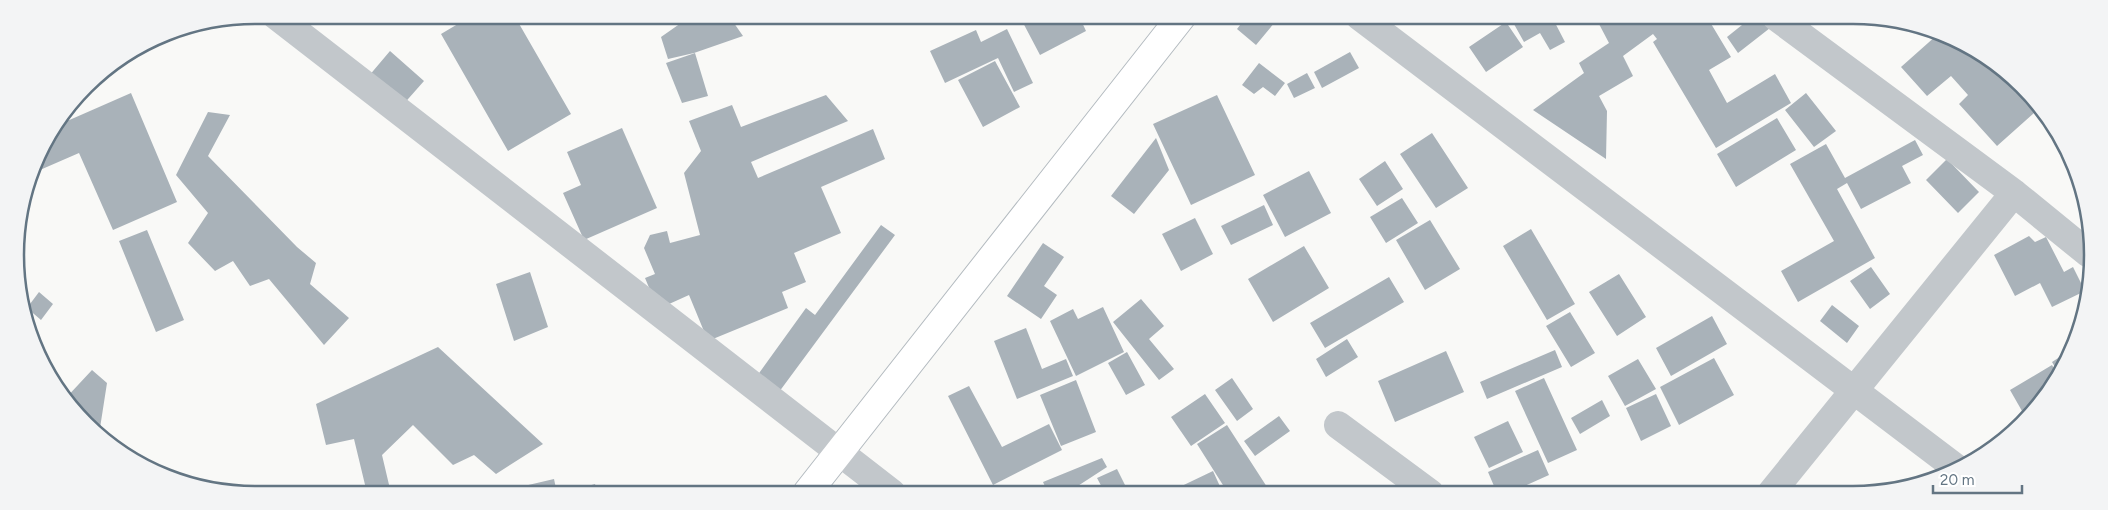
<svg xmlns="http://www.w3.org/2000/svg" width="2108" height="510" viewBox="0 0 2108 510" font-family="Figtree,sans-serif">
<rect width="100%" height="100%" fill="#f9f9f7"/>
<path fill="#a9b2b9" d="M473,15H514L571,114L508,151L441,34Z
M691,16H729L743,36L694,53L668,59L661,37Z
M832,16H855L836,24Z
M1079,16L1086,31L1040,55L1020,17Z
M1247,16H1280L1256,45L1237,29Z
M1510,17H1552L1565,42L1550,50L1540,33L1524,42Z
M1606,17H1707L1731,57L1709,70L1727,103L1775,74L1791,103L1716,148L1653,42L1657,39L1653,34L1623,56L1633,76L1599,96L1607,111L1606,159L1533,110L1584,73L1579,63L1609,43L1599,24Z
M1752,17L1770,28L1738,53L1727,37Z
M1506,22L1523,47L1486,72L1469,47Z
M1007,29L1033,83L1014,92L998,58L945,83L930,51L976,30L981,42Z
M1937,35L1973,47L1999,70L2035,112L1997,146L1959,104L1968,95L1951,76L1927,96L1901,67Z
M390,51L424,81L401,107L368,77Z
M1350,52L1359,68L1322,88L1314,72Z
M695,53L708,96L682,103L666,63Z
M995,61L1020,107L983,127L958,80Z
M1259,63L1285,83L1275,96L1263,87L1254,94L1242,85Z
M1307,73L1315,88L1294,98L1287,84Z
M131,93L177,202L113,230L79,153L33,173L40,149L58,125Z
M1806,93L1836,131L1814,147L1785,110Z
M826,95L848,121L751,162L758,178L873,129L885,159L821,187L841,233L794,253L806,282L782,292L788,308L708,341L689,295L658,309L645,278L655,274L644,248L650,235L667,231L670,243L700,235L684,173L701,151L689,121L732,105L741,127Z
M1217,95L1255,175L1191,205L1153,124Z
M208,112L230,115L208,156L297,247L316,263L310,284L349,318L324,345L269,279L250,286L233,261L215,271L188,243L208,213L176,175Z
M1777,118L1796,150L1736,187L1717,154Z
M622,128L657,208L584,240L563,193L581,185L567,152Z
M1432,133L1468,188L1436,208L1400,154Z
M1156,138L1169,170L1134,214L1111,196Z
M1915,140L1923,155L1902,166L1911,183L1861,209L1847,183L1837,189L1875,258L1798,302L1781,271L1834,241L1790,164L1826,144L1845,178Z
M1947,159L1979,192L1958,213L1926,180Z
M1385,161L1403,189L1377,206L1359,179Z
M1309,171L1331,213L1285,237L1263,195Z
M2085,192V193L2087,218L2076,197Z
M1402,198L1418,223L1386,243L1370,217Z
M1264,205L1273,225L1231,245L1221,226Z
M1195,218L1213,254L1181,271L1162,234Z
M1430,220L1460,269L1425,290L1396,240Z
M881,225L895,235L779,392L757,376L806,308L815,315Z
M1531,229L1575,304L1547,320L1503,246Z
M147,230L184,320L156,332L119,241Z
M2029,236L2035,242L2046,237L2064,272L2073,267L2085,291L2052,307L2040,283L2015,296L1994,255Z
M1043,243L1064,257L1044,286L1057,295L1041,319L1007,296Z
M1304,246L1329,288L1273,322L1248,279Z
M1871,267L1890,294L1870,309L1850,281Z
M530,272L548,327L514,341L496,284Z
M1619,274L1646,317L1617,336L1589,292Z
M1389,277L1404,302L1325,348L1310,323Z
M39,292L53,304L41,320L27,308Z
M1141,299L1164,326L1149,339L1174,369L1159,380L1113,322Z
M1832,305L1859,326L1847,343L1820,321Z
M1103,307L1124,352L1076,376L1050,321L1073,309L1078,319Z
M1570,312L1595,353L1571,367L1546,326Z
M1712,316L1727,344L1671,376L1656,348Z
M1026,328L1042,369L1066,359L1073,376L1017,399L994,341Z
M1347,339L1358,357L1326,377L1316,359Z
M438,347L543,444L496,474L474,455L453,465L413,425L382,455L390,489L367,493L354,439L326,445L316,404Z
M2072,349L2068,361L2059,374L2052,362Z
M1555,350L1562,367L1487,399L1480,382Z
M1446,351L1464,392L1395,422L1378,381Z
M1127,352L1145,385L1126,395L1108,363Z
M1714,358L1734,395L1679,425L1660,387Z
M1638,359L1656,389L1625,406L1608,376Z
M2052,365L2058,376L2040,401L2022,411L2010,390Z
M92,370L107,383L100,428L106,438L64,400Z
M1232,378L1253,409L1237,421L1215,390Z
M1544,378L1577,450L1548,463L1515,391Z
M1076,380L1096,432L1061,446L1040,395Z
M969,386L1002,447L1049,424L1062,450L993,485L948,396Z
M1205,394L1225,423L1191,446L1171,417Z
M1656,394L1671,426L1641,441L1626,408Z
M1602,400L1610,416L1580,434L1571,418Z
M1279,416L1290,431L1255,456L1244,441Z
M1508,421L1523,452L1489,468L1474,437Z
M1227,425L1267,487L1258,493H1228L1197,444Z
M1538,450L1549,475L1509,493H1497L1488,472Z
M1102,458L1107,467L1067,493H1048L1043,482Z
M1117,469L1129,493H1105L1097,478Z
M1213,471L1223,493H1167Z
M554,479L557,493H526L524,486Z
M595,484L598,493H566V492Z"/>
<g fill="none" stroke-linecap="round" stroke-linejoin="round">
<g stroke="#b4bbc0" stroke-width="30">
<path id="secondary" d="M807,493L1182,16"/>
</g>
<path stroke="#c2c7cb" stroke-width="28" d="M275,15L892,493
M1359,16L1959,470
M1776,17L2014,193L2089,254
M1338,425L1430,493
M1771,493L2014,193"/>
<use href="#secondary" stroke="#fff" stroke-width="28"/>
</g>
<path d="M0 0H2108V510H0ZM255 24H1853A231 231 0 0 1 2084 255V255A231 231 0 0 1 1853 486H255A231 231 0 0 1 24 255V255A231 231 0 0 1 255 24Z" fill="#f3f4f5" fill-rule="evenodd"/>
<path fill="none" stroke="#637583" stroke-width="2.5" d="M255 24H1853A231 231 0 0 1 2084 255V255A231 231 0 0 1 1853 486H255A231 231 0 0 1 24 255V255A231 231 0 0 1 255 24Z"/>
<path d="M1933 485v8h89v-8" fill="none" stroke="#637583" stroke-width="2.5"/>
<text x="1940" y="485" font-size="15" fill="#637583" stroke="#ffffff" stroke-width="4" paint-order="stroke">20 m</text>
</svg>
